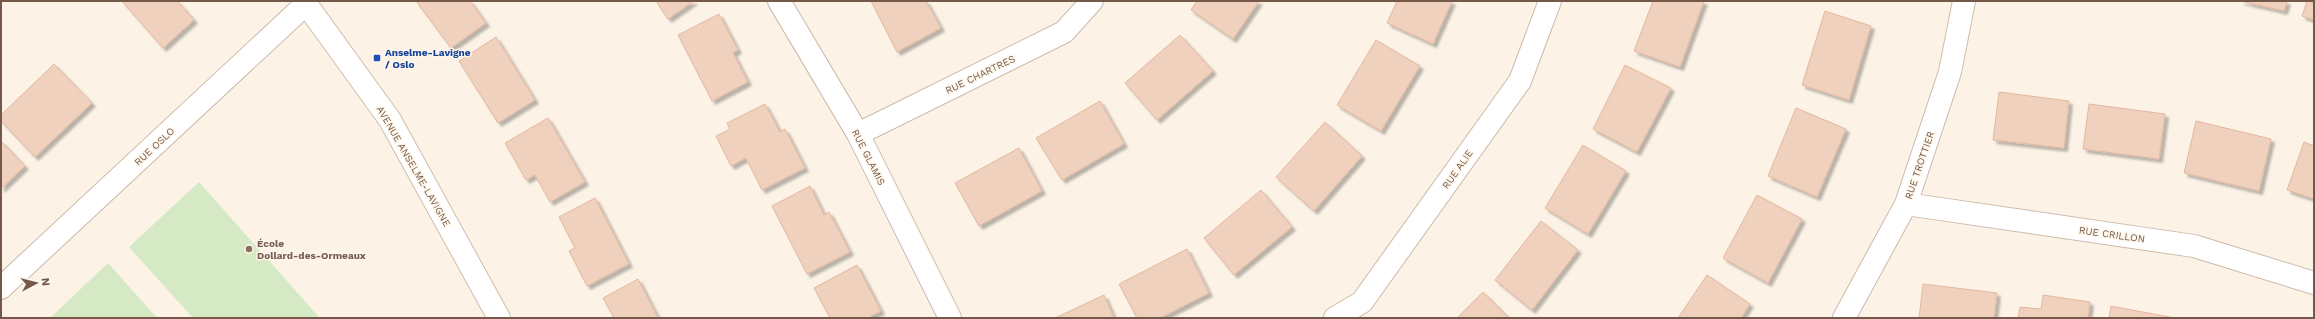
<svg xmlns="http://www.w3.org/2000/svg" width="2315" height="319" viewBox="0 0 2315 319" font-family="'Work Sans',sans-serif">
<defs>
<filter id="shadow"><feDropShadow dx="3.5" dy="3.5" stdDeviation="1" flood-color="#0004"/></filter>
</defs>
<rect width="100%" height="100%" fill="#fcf3e6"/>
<path fill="#d4e9c4" d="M199,182L319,317L193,318L129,247Z
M108,263L157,318H50Z"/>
<path fill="#f0d1be" stroke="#e3b79f" filter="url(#shadow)" d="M122,1H177L194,20L163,48Z
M416,1H470L486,23L451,48Z
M656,1H694L668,19Z
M871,1H926L941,28L897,52Z
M1197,1H1259L1233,39L1191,10Z
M1397,1H1452L1433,44L1387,23Z
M1653,1H1704L1680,67L1634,51Z
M2241,1H2287L2284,11Z
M2307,1H2314V20L2302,16Z
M1825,11L1871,26L1849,100L1802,85Z
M719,14L738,50L733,53L748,82L712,101L678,35Z
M1180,35L1213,71L1157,120L1125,83Z
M496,37L535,100L498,123L459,61Z
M1376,40L1420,66L1381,131L1337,105Z
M54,64L92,103L35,157L1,121V115Z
M1625,65L1671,88L1637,152L1593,129Z
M1999,92L2069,101L2064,148L1993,140Z
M1100,101L1124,144L1062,180L1036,138Z
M765,104L780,132L785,129L805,168L762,190L746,158L731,166L716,136L730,129L727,123Z
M2089,104L2165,114L2159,159L2083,149Z
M1796,108L1846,129L1817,197L1768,176Z
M548,118L585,182L550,202L535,175L526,180L505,143Z
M2196,121L2271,139L2259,191L2184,173Z
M1325,122L1362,156L1314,211L1276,177Z
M1,141L25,166L1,189Z
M2304,142L2314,146V199L2287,190Z
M1583,145L1626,171L1588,234L1545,208Z
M1019,148L1042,191L979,226L955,183Z
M810,186L824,215L829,212L850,252L807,274L772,206Z
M1261,190L1292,227L1234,275L1204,238Z
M1757,195L1802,219L1768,283L1723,258Z
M595,198L629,264L587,286L569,251L575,248L559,217Z
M1541,221L1578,250L1532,310L1495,280Z
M1187,249L1209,293L1160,318H1137L1119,284Z
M857,265L881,311L871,316L872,318H830L814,288Z
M1707,275L1750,304L1741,318H1678Z
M638,279L658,318H614L603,298Z
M1923,284L1997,293L1994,318H1919Z
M1483,292L1509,318H1457Z
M1104,295L1114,318H1055Z
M2043,295L2090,302L2088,318H2018L2020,307L2041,309Z
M2111,306L2175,318H2109Z"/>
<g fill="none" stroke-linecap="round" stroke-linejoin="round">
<g stroke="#cdbaac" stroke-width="24">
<path id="street" d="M779,1L858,134L950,318
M858,134L1064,32L1092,1
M1906,204L2194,246L2314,283
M1,288L306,4
M1335,318L1362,302L1520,81L1550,1
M1844,318L1906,204L1950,72L1964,1"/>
</g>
<g stroke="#d2bcac" stroke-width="24">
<path id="secondary" d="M304,1L390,120L499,318"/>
</g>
<use href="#street" stroke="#fff" stroke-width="22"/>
<use href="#secondary" stroke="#fff" stroke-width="22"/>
</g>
<rect fill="#1a4fb4" stroke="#fff7ec" stroke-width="1.5" x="373" y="54" width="8" height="8" rx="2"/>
<circle fill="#8d6e63" stroke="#fff7ec" stroke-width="1.5" cx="249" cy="249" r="4"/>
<g text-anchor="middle" stroke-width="3" stroke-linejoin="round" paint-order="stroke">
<g font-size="10" font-weight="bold" fill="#164399" stroke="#fff7ec" text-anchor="start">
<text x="385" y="56">Anselme-Lavigne<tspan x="385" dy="12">/ Oslo</tspan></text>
</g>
<g font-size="10" fill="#74594b" stroke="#fff7ec">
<text transform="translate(980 74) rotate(-26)" y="4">RUE CHARTRES</text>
<text transform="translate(154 146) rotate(-43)" y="4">RUE OSLO</text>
<text transform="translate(869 157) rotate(63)" y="4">RUE GLAMIS</text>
<text transform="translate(1919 165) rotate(-71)" y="4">RUE TROTTIER</text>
<text transform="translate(414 166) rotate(60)" y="4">AVENUE ANSELME-LAVIGNE</text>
<text transform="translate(1457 169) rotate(-55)" y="4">RUE ALIE</text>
<text transform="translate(2112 234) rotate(8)" y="4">RUE CRILLON</text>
</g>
<g font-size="10" font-weight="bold" fill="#785e54" stroke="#fff7ec" text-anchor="start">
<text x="257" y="247">École<tspan x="257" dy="12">Dollard-des-Ormeaux</tspan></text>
</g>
</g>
<rect width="2315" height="319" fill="none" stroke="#74594b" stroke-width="4"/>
<g transform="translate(36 283) rotate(83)" stroke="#fff7ec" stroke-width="3" paint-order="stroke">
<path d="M0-3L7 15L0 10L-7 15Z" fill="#74594b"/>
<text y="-6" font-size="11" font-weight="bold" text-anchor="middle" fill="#74594b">N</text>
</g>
</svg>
